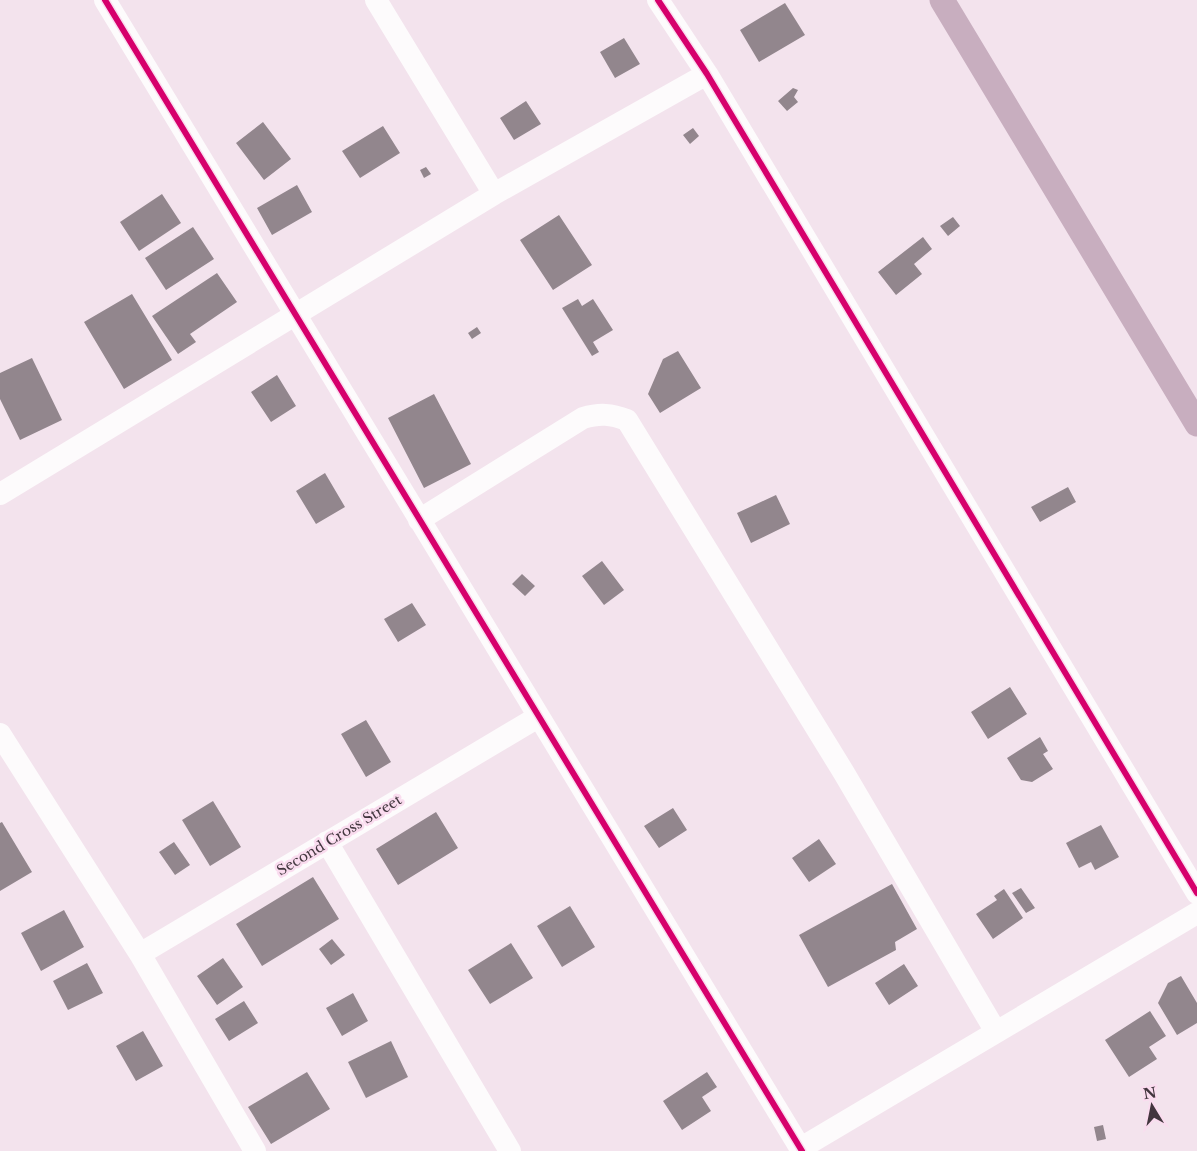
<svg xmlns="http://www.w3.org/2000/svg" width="1197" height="1151" viewBox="0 0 1197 1151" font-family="'Libre Baskerville',serif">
<rect width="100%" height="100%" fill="#f3e3ed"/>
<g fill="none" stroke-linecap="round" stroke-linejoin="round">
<path stroke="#c8aebf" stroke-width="25" d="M942,0L1197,424"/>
</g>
<path fill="#92868d" d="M785,3L805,35L759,62L740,30Z
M624,38L640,64L615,78L600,52Z
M793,88L798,90L794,97L798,102L787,111L778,101Z
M526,101L541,124L514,140L500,118Z
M263,122L291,159L264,180L236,143Z
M383,126L400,153L360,178L342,151Z
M693,128L699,136L690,144L683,135Z
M426,167L431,174L424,178L420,170Z
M297,185L312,212L272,235L257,208Z
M162,194L181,223L139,251L120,222Z
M559,215L592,265L553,290L520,240Z
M953,217L960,226L948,236L940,226Z
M193,227L214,259L166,290L145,258Z
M923,237L932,249L914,264L922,274L896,295L878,272Z
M217,273L237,302L190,334L196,342L178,354L152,316Z
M132,294L172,360L124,389L84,322Z
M578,299L582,306L593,299L613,330L593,342L599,352L592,356L562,308Z
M477,327L481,333L472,339L468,333Z
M678,351L701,388L660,413L648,394L663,359Z
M32,358L62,420L20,440L0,399V373Z
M277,375L296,406L271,422L251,392Z
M434,394L471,464L424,488L388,418Z
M325,473L345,507L316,524L296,491Z
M1068,487L1076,502L1040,522L1031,507Z
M776,495L790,524L751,543L737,513Z
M602,561L624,590L604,605L582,576Z
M522,574L535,586L525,596L512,584Z
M412,603L426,625L398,642L384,619Z
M1010,687L1027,714L988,739L971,712Z
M366,720L391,762L366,777L341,734Z
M1040,737L1048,751L1043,754L1053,769L1032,782L1021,780L1007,758Z
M213,801L241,847L210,866L182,820Z
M673,808L687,830L659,848L644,826Z
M436,812L458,848L398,885L376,849Z
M2,822L32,872L0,891V823Z
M1101,825L1119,857L1095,870L1091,862L1079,868L1066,843Z
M819,839L836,864L809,882L792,858Z
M174,842L190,865L175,875L159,852Z
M313,877L339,919L262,966L236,924Z
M892,884L917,929L895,942L896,950L828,987L799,935Z
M1021,888L1035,908L1026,913L1012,893Z
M1004,889L1023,918L993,939L976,914L997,900L994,896Z
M570,906L595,947L562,967L537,926Z
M64,910L84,947L41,971L21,933Z
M332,939L345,955L331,965L319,949Z
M511,943L533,978L490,1004L468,970Z
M223,958L243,987L217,1005L197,976Z
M87,963L103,993L68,1010L53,981Z
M904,964L918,986L889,1005L875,983Z
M1181,976L1197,1003V1023L1177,1035L1158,1003L1168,983Z
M353,993L368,1021L342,1036L326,1008Z
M244,1001L258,1023L229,1041L215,1019Z
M1150,1011L1166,1036L1149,1047L1157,1059L1129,1077L1105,1040Z
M143,1031L163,1066L136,1081L116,1046Z
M391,1041L408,1077L366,1098L348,1062Z
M307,1072L330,1109L271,1144L248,1107Z
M707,1072L717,1087L702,1097L711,1111L682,1130L663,1101Z
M1103,1125L1106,1139L1097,1141L1094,1127Z"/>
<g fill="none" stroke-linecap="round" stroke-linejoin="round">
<path stroke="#fdfbfc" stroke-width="22" d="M105,0L802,1151
M376,0L494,194
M658,0L707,74L1197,893
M0,494L494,194L707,74
M419,520L583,418C600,413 611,414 627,420L844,773L996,1032
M0,734L140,954L255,1151
M327,842L510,1151
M140,954L538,717
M801,1148L1197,913"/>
<g stroke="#fadcef" stroke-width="9">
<path id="cycleway" d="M105,0L802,1151
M658,0L707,74L1197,893"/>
</g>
<use href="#cycleway" stroke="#d6006c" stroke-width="6"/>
</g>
<g text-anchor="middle" stroke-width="5" stroke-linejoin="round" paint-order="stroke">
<g font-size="14" fill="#42363e" stroke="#fadcef">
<text transform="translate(339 835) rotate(-31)" y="5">Second Cross Street</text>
</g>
</g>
<g transform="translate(1152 1106) rotate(350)" stroke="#fadcef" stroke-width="4" paint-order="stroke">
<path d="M0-4L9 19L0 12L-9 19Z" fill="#42363e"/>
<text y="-8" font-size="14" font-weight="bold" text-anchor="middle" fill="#42363e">N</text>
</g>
</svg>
